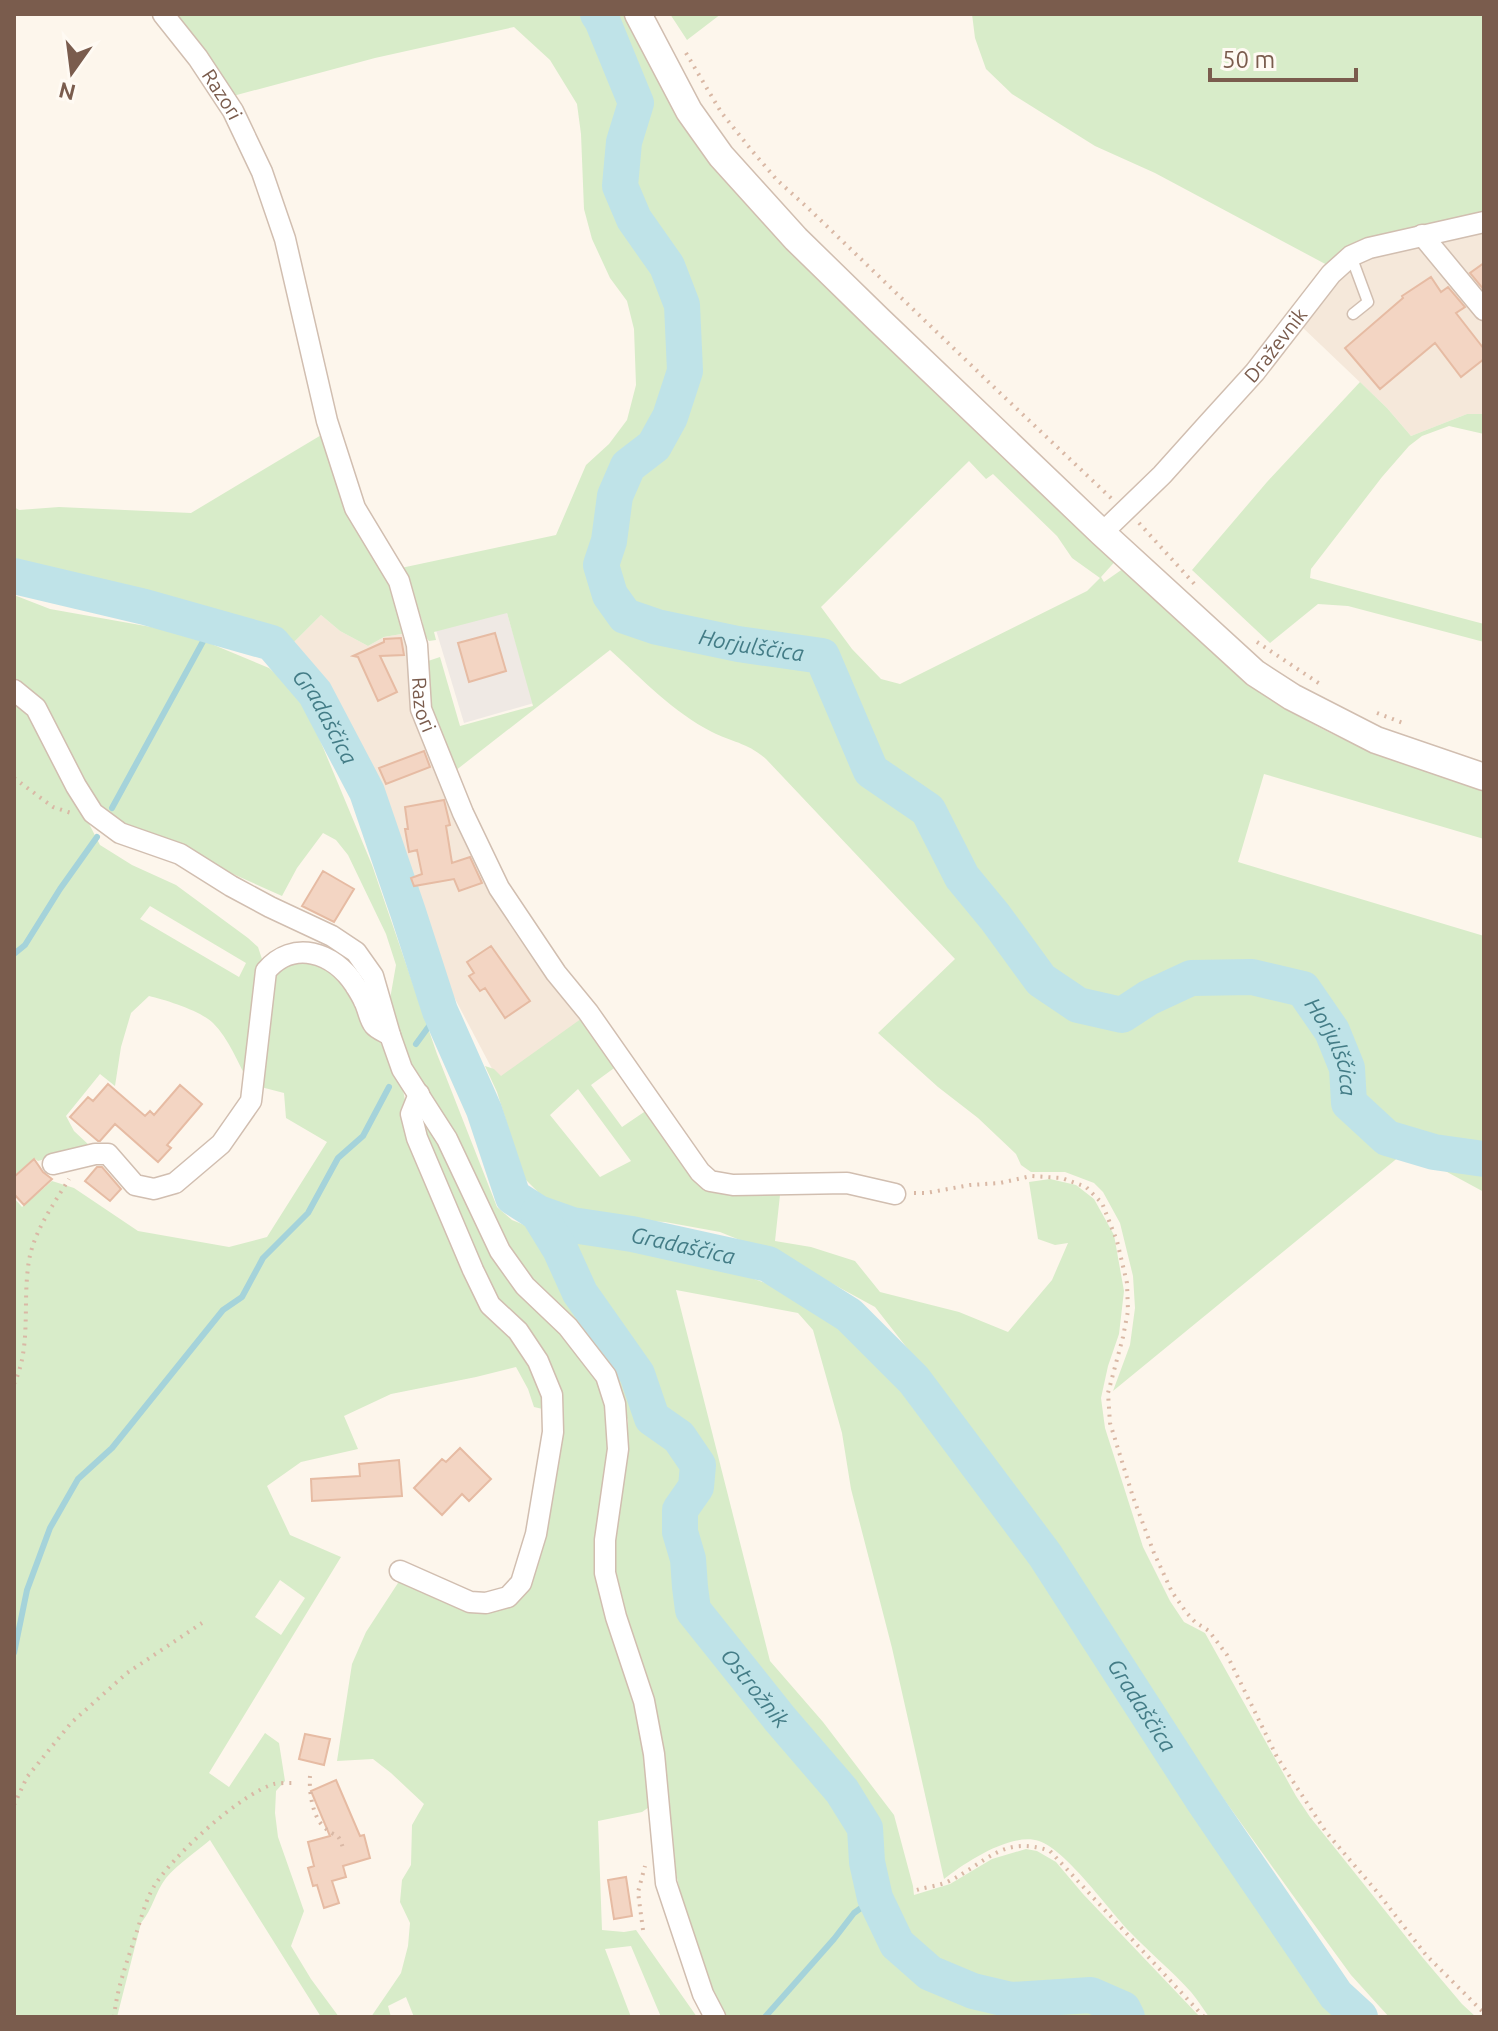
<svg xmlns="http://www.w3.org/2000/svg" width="1498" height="2031" viewBox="0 0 1498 2031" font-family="Ubuntu,sans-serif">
<rect width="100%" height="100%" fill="#fdf6ec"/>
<path fill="#f5e8da" d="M1484,216V414H1467L1411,436L1387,408L1300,325L1325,271Z
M321,615L340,631L368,646L384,637L407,633L425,636L426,669L440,738L505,886L598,1015L499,1082L453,995L406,877L361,751L328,681L293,643Z"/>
<path fill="#efe9e4" d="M506,610L534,703L464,723L436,630Z"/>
<path fill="#d8ecc9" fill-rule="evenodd" d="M170,14H629L690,130L718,174L1119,557L1101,577L1104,582L1127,566L1263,692C1328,741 1407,766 1484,790V839L1264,774L1238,862L1484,936V1192L1436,1166L1400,1156L1113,1391L1130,1345L1135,1308L1133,1276L1120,1223L1103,1192L1094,1183L1065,1172H1031L1021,1165L1016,1154L978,1118L938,1087L878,1033L955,959L766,759C748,743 732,742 712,732C673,712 642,679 610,650L455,771L440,738L428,697V661L440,657L460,726L533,706L507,613L434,632L436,640L429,641L425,636L422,620L401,568L556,535L586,465L609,444L627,420L636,385L634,329L627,301L610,278L592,239L584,209L581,134L577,104L550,60L514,27L375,58L233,96ZM969,461L986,479L993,474L1057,536L1072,558L1100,578L1087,591L900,684L881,679L852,649L821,607Z
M670,14H721L687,40Z
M972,14H1484V216L1329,266L1155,173L1095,146L1012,94L986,69L975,38Z
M1360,382L1387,408L1411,436L1467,414H1484V434L1449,426L1422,436L1409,446L1382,477L1311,569L1310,578L1484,624V642L1348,606L1318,604L1270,643L1192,570L1267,482Z
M328,431L385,562L407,633L384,637L368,646L340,631L321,615L293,643L280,630L163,599L14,563V507L19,510L59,507L191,513Z
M14,595L50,609L185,633L269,668L302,697L372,865L437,1054L497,1207L512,1220L544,1233L681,1257L743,1275L782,1289L839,1323L917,1406L977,1489L1041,1563L1152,1748L1324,2000L1339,2017H1209C1203,2009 1198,2000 1191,1992C1172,1971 1149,1952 1130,1932C1108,1909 1066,1850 1039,1841C1011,1832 966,1862 944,1879L892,1648L851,1489L842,1433L813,1330L798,1313L676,1290L770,1661L823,1722L894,1815L913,1886L914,1895L950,1884L992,1859L1026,1849L1037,1851L1056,1862L1083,1894L1200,2017H724L704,1973L686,1919L613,1584L612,1540L621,1487L628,1421L613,1372L504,1247L403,1051L390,999L396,965L386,934L348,855L336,840L323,833L297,868L282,896L130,828L102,812L14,681Z
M14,696L31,712L100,845L132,865L176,885L248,938L258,947L263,962L249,1083C238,1063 229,1039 213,1023C201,1011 166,1000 149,996L131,1013L121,1047L115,1086L100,1074L66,1116L74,1131L90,1146L38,1161L34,1158L14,1176ZM150,906L246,963L239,977L140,919Z
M297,956L336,970L370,1024L401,1080L405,1100L400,1112L422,1166L531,1358L547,1410L534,1407L528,1389L516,1367L476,1377L391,1394L344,1416L358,1449L301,1462L267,1486L290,1535L341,1557L209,1773L229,1787L265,1733L279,1743L285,1781L276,1791L275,1813L278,1837L304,1911L291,1946L311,1979L339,2017H321L210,1840C196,1852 178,1864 166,1878C155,1892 153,1909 141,1923L117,2017H14V1198L22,1207L52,1181L74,1188L138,1231L229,1247L267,1237L327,1142L286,1118L284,1093L257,1086L272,971ZM280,1580L305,1598L281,1635L255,1617Z
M585,1016L621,1063L591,1085L622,1127L650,1108L723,1193L780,1195L775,1241L811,1247L855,1261L880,1292L959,1312L1008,1332L1052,1280L1068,1243L1055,1245L1038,1239L1029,1182L1050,1179L1076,1185L1094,1199L1114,1235L1124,1291L1119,1334L1108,1366L1101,1398L1105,1428L1143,1547L1170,1601L1184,1622L1205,1633L1296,1796L1310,1817L1423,1958L1462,2004L1476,2017H1389L1351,1975L1297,1901L1175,1731L943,1394L875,1307L787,1259L720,1232L665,1222L617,1219L556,1204L542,1196L524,1178L497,1092L485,1066L494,1069L501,1076ZM578,1089L631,1161L600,1177L550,1115Z
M418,1120L428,1123L563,1332L599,1380L612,1422L599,1533L635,1695L655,1803L642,1812L598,1821L602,1930L624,1932L636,1930L697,2017H661L631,1946L605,1949L631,2017H414L406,1997L388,2006L391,2017H371L401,1973L408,1946L410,1923L400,1902L402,1880L411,1865L412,1825L424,1804L391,1773L373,1759L337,1761L352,1664L366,1632L398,1583L406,1581L451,1600L524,1586L557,1384L494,1299Z"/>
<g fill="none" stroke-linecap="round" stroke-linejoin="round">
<path stroke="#a5d3da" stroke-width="6" d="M112,808L212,625
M14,954L25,945L60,889L97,837
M416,1044L440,1011
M14,1653L27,1590L50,1528L78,1479L112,1448L223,1310L242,1297L263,1258L308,1213L338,1158L363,1136L389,1087
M765,2017L834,1939L854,1913L875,1898"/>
<g stroke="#bfe3e8" stroke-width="36">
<path id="s1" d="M598,14L602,20L636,103L624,142L620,186L634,219L667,266L682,305L685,371L670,417L654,446L628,466L615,496L609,541L601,565L610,595L625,616L657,627L738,644L822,656L871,771L928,810L962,877L995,917L1041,980L1078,1005L1122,1015L1148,998L1191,978L1252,977L1303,989L1332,1031L1347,1068L1349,1103L1387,1138L1434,1152L1484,1159"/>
<path id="s2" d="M14,576L145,607L272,643L315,693L367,792L408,912L440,1011L484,1110L513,1197L538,1213L572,1225L632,1234L768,1264L849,1315L914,1380L1045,1555L1203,1800L1336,1995L1360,2017"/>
<path id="s3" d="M538,1213L560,1249L580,1293L637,1374L652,1418L679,1437L698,1465L696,1487L680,1510V1532L688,1559L690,1587L693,1610L780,1719L842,1791L865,1828L867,1862L875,1898L897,1944L930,1973L973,1991L1011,2000L1091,1995L1123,2009L1127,2017"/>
</g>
</g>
<path fill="#f3d5c3" stroke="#e6bba3" stroke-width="2" d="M1484,263V290L1470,273Z
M1431,277L1441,292L1448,287L1465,307L1456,313L1484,349V359L1461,377L1435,343L1380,389L1345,348L1403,298L1402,296Z
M495,633L506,671L469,682L458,643Z
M401,638L404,655L380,656L397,692L378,701L358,657L353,656L384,642V639Z
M424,751L430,767L386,784L379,768Z
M444,800L450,825L446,826L452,863L470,857L482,883L459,891L454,879L414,886L411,878L422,874L417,850L409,852L405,829H408L405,807Z
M323,871L354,889L334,922L302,906Z
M491,946L530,1001L505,1018L485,988L480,991L469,976L474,973L467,962Z
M108,1084L145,1116L150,1111L154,1115L180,1085L202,1104L167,1145L171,1148L158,1162L115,1124L100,1141H98L70,1117L88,1097L93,1101Z
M34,1159L43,1172L52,1179L24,1205L14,1194V1177Z
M97,1167H102L121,1189L110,1201L85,1181Z
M460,1448L491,1479L469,1501L462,1494L442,1515L414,1488L442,1459L446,1462Z
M399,1460L402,1496L312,1501L311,1479L360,1476L359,1464Z
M305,1734L330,1739L324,1765L299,1759Z
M336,1780L360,1836L364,1835L370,1858L343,1866L346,1877L332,1881L339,1903L324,1908L317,1885L313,1886L308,1868L314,1866L308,1842L330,1836L311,1791Z
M626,1877L632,1916L614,1919L608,1880Z"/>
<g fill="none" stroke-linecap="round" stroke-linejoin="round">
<g stroke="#d1beb0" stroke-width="13">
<path id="service" d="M1351,256L1368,302L1353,314"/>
</g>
<g stroke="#d1beb0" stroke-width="23">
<g id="minor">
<path id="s4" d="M163,14L198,58L233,111L262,172L285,239L327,421L355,508L399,581L417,645L421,709L463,813L499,888L556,973L588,1012L700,1172L710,1181L733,1185L847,1183L895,1194"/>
<path d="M1422,235L1484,310"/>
<path id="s5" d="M1102,533L1162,475L1206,426L1255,372L1331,274L1351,256L1369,248L1484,222"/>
<path d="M14,690L36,708L76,786L93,813L120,833L180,854L231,886L270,907L332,936L356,952L373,976L390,1035L402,1069L447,1139L500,1251L525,1286L568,1327L606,1376L615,1404L618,1449L605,1540V1573L616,1617L644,1701L654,1754L666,1883L703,1994L715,2017"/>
<path d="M53,1164L95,1154H108L135,1185L154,1189L175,1183L221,1144L251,1101L266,971C293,939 334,952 355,985C358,990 362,996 364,1001C368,1008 369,1019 374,1025C377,1029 385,1032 390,1035"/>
<path d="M400,1571L470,1602L486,1603L508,1597L521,1583L536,1534L553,1432L552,1395L538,1361L518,1331L490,1305L473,1270L417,1138L411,1114L419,1094"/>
</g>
</g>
<g stroke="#d1beb0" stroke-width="29">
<path id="tertiary" d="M638,14L689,111L721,156L796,239L879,320L1102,533L1255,673L1292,697L1376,740L1484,777"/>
</g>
<path stroke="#d9b8a5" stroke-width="4" stroke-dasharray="2 6" stroke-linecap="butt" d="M686,53L721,112L753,152L777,180L809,209L999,392L1112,499
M1139,523L1198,588
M1257,642L1320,684
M1377,713L1403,723
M14,778L53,807L71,813
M914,1193H926L970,1185L1000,1183L1031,1176L1062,1178L1086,1187L1102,1203L1117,1241L1127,1283L1128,1311L1123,1337L1108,1393L1110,1423L1133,1497L1154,1553L1172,1592L1186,1612L1195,1622L1209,1631L1227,1655L1277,1757L1326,1832L1378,1893L1426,1955L1484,2013
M14,1384C31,1348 23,1306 28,1268C31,1235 52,1207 69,1179
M310,1776C309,1791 312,1816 324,1827C337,1840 337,1828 344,1851
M14,1805L27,1777L71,1723L127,1673L202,1623
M917,1890C926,1887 938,1886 947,1882C986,1864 1002,1834 1050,1851L1204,2017
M643,1930L638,1892L645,1866
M114,2017C117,1988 127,1962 136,1934C141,1919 145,1902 153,1888C171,1857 240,1794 274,1784C279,1783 286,1783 292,1783"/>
<use href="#service" stroke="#fff" stroke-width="10"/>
<use href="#minor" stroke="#fff" stroke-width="20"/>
<use href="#tertiary" stroke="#fff" stroke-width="26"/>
</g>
<g text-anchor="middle" stroke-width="8" stroke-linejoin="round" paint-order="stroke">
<g font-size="20" fill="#7a5c4d" stroke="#fffaf3">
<text dy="7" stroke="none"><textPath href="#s4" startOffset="100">Razori</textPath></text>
<text dy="7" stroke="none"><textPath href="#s5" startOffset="256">Draževnik</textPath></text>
<text dy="7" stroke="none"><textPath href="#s4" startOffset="748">Razori</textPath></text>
</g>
<g font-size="22" font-style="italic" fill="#437c86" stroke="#fffaf3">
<text dy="8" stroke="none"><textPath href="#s1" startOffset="788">Horjulščica</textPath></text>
<text dy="8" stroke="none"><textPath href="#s2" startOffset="358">Gradaščica</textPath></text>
<text dy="8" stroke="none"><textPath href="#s1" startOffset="1606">Horjulščica</textPath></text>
<text dy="8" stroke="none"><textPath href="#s2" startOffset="1054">Gradaščica</textPath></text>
<text dy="8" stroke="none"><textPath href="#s3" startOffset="554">Ostrožnik</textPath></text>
<text dy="8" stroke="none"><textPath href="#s2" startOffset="1726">Gradaščica</textPath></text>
</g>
</g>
<rect width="1498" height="2031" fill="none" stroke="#7a5c4d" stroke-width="32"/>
<g transform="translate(72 72) rotate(194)" stroke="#fffaf3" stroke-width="6" paint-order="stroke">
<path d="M0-6L14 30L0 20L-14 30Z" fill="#7a5c4d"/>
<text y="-12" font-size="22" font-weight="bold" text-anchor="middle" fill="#7a5c4d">N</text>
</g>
<path d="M1210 68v12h146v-12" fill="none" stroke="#7a5c4d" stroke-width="4"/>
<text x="1222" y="68" font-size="24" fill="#7a5c4d" stroke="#fffaf3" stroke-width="6" paint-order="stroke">50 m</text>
</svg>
